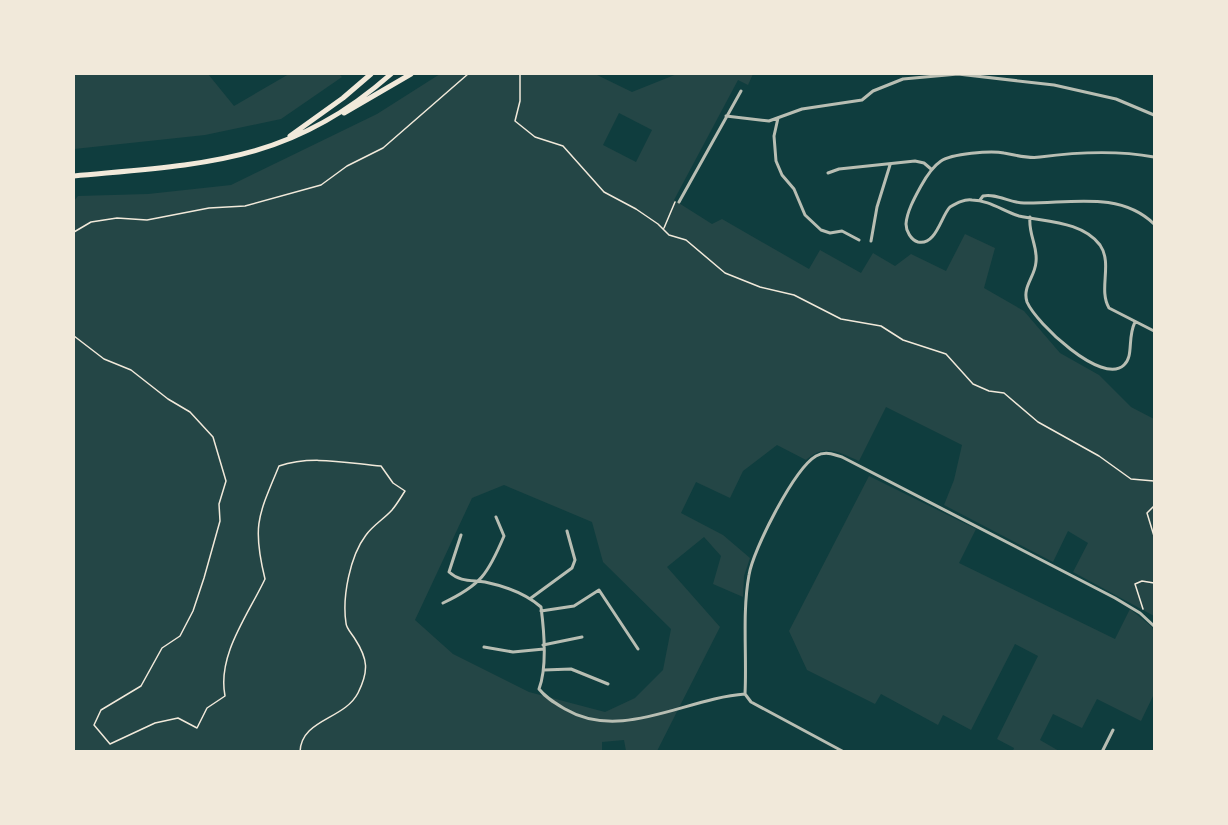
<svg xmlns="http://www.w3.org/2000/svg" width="1228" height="825" viewBox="0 0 1228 825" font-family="Lato,sans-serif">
<rect width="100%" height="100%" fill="#0f3d3e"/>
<path fill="#244646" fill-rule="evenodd" d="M74,74H208L234,106L289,74H339L342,77L281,119L205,135L74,149Z
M440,74H595L632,92L677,74H753L748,85L738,80L674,200L712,224L722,219L809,269L820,250L861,273L873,253L895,266L911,254L946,271L965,234L995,248L984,288L1024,311L1060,353L1099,375L1131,407L1154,419V616L1073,572L1088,543L1068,531L1053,562L944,505L954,480L962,445L886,407L859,461C839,452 824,443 806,460L777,445L743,471L730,498L696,482L681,513L723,535L750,558L744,576L743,597L713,584L721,556L704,537L667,567L720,627L657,751H626L624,740L602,742V752H74V201L78,196L148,194L231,185L377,114ZM619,113L652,130L636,162L603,145ZM504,485L592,522L603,562L671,629L663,670L635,698L605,712L529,692L453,654L415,620L472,498Z
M869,476L976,529L959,563L1115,639L1130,609L1152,627L1154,633V694L1141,721L1097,699L1082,728L1053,714L1040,740L1059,751H1013L1014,748L997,739L1038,656L1015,644L971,730L943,715L938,725L881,694L875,704L807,670L789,631Z"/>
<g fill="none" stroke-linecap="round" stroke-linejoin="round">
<path stroke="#f1e9da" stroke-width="1.5" d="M520,74V101L515,121L535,137L563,146L604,192L636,209L658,224L669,235L686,240L725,273L760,287L794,295L841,319L881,326L903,340L946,354L973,384L989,391L1004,393L1038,422L1099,456L1131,479L1154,481
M664,228L675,202
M74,232L91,222L117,218L147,220L209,208L245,206L321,185L347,166L383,148L468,74
M74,336L104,359L131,370L168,399L190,412L213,437L226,481L219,504L220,521L204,578L193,611L180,636L162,648L141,686L101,710L94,725L110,744L155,723L178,718L197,728L207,708L225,696C217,655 248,615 265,579C252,526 258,516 279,466C311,455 347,463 381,466L393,483L405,491C401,497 397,504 392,510C384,519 373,525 366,535C350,556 342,597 346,623C346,628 352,634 355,639C368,659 369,671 358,693C344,720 301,719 300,752
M1154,506L1147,513L1154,536
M1143,609L1135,584L1142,581L1154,583"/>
<path stroke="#b8beb3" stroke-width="3" d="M726,116L769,121L802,109L862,100L873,91L903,79L958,74L1054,85L1116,99L1154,115
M778,118L774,136L776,161L782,175L794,189L805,215L821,230L830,233L842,231L859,240
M1154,157C1116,150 1078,152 1040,157C1028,159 1016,155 1004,153C991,150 951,154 941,161C932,167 926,177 921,186C915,197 907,211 906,224C906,231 911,240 918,242C936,246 941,216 950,207C957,203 964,199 972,200C989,200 1003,211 1019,216C1045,222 1082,221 1100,245C1113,264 1098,289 1109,308L1154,331
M828,173L839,169L915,161L924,163L931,169
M980,200L983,196C996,193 1010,203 1024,203C1068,204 1119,190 1154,224
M679,202L741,91
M1030,217C1028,234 1038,246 1036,262C1035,277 1022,287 1027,302C1036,323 1102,386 1124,365C1134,356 1127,338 1135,322
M871,241L877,207L890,165
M461,535L449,572C460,582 471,580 485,582C504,586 526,594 541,607C544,630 547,668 539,689C546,698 555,703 565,709C621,742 686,698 745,694L751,702L844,752
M531,598L572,568L575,560L567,531
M443,603C481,585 488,574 504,536L496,517
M541,611L574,606L599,590L638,649
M543,645L582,637
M484,647L513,652L544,649
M544,670L571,669L608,684
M745,694C747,655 742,613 749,575C753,550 794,469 816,456C825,451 833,454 842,457L1115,598L1140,613L1154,626
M1102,752L1113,730"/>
<path stroke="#f1e9da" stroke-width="5" d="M344,113L411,74
M290,136L343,98L371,74
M74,176C202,164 289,164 391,74"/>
</g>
<rect width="1228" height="825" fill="none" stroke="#f1e9da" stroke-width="150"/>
</svg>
